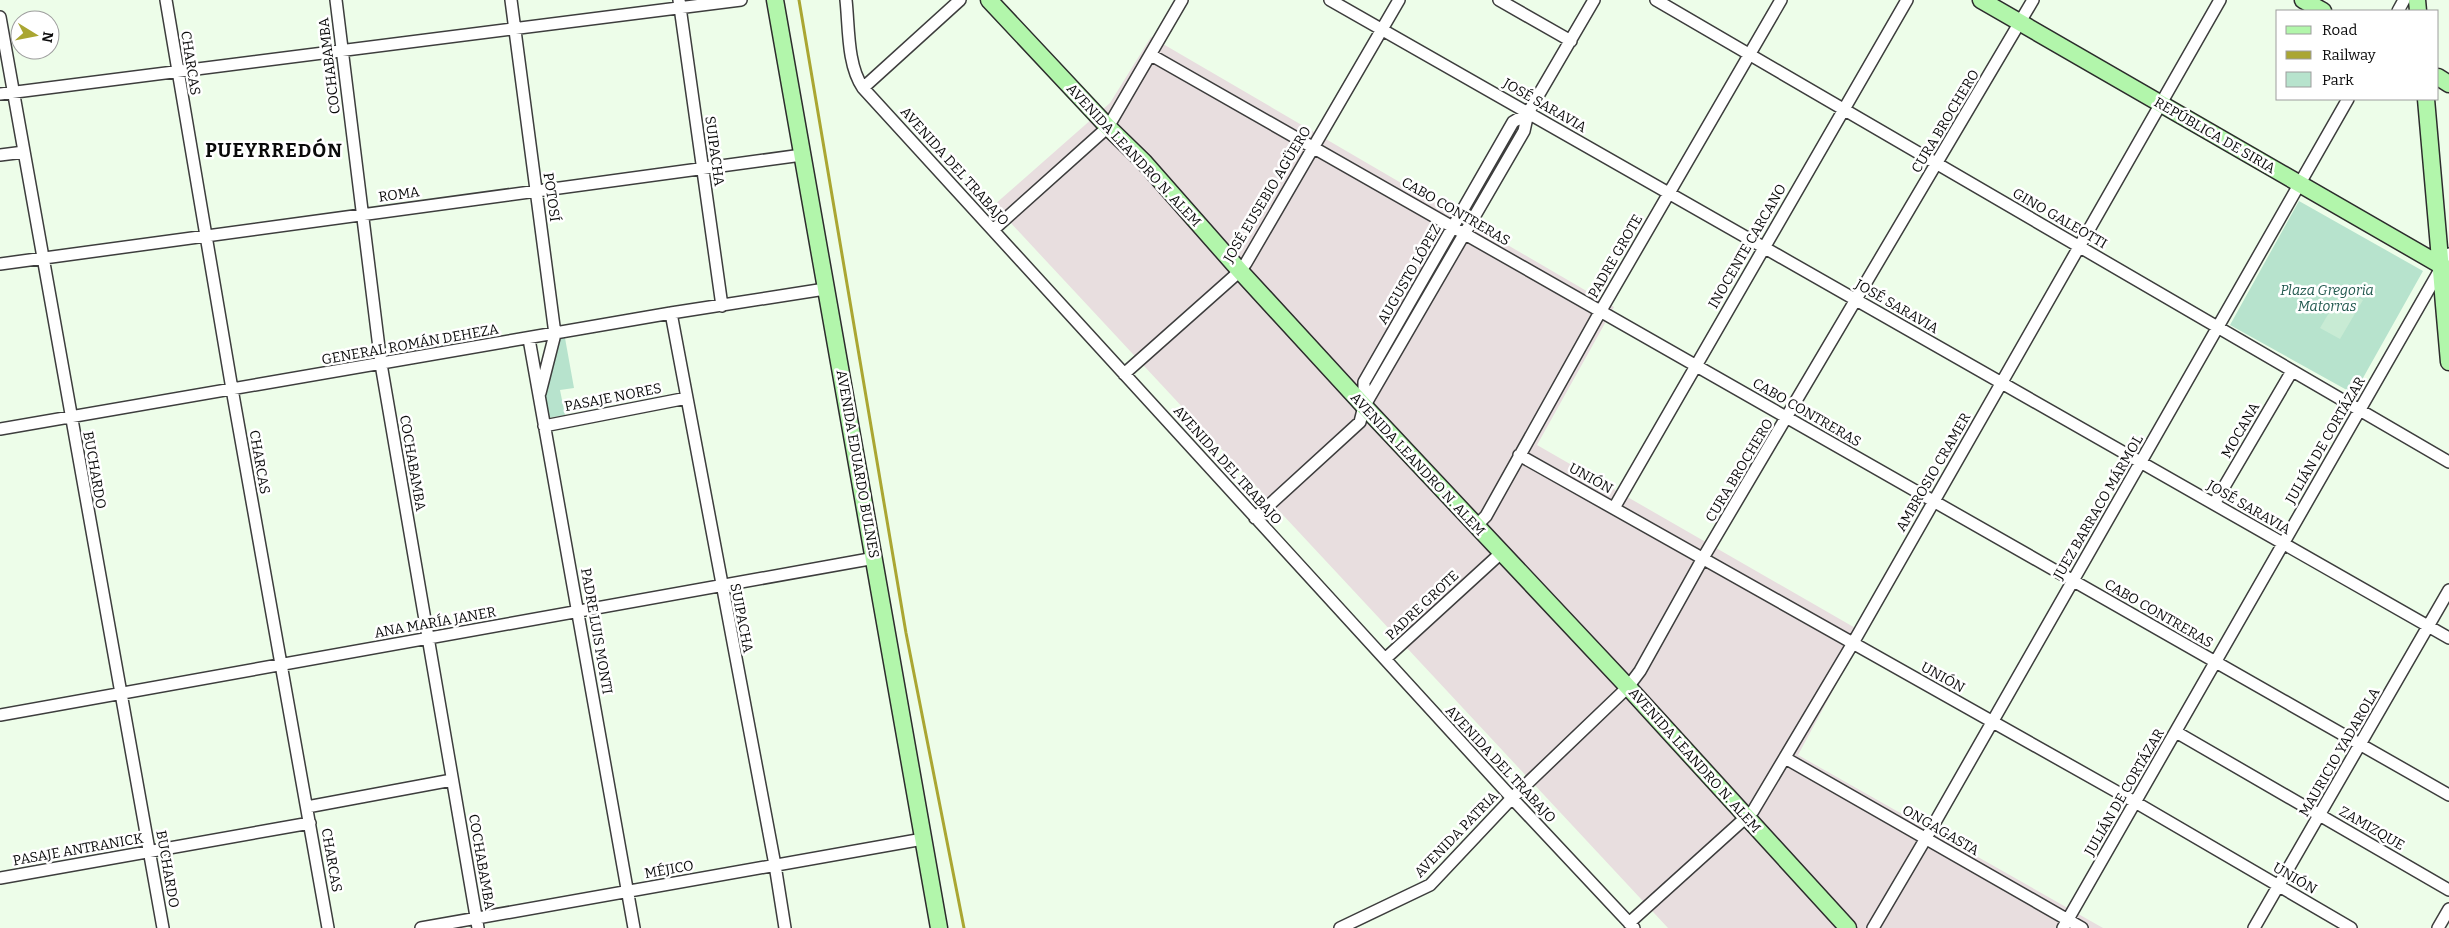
<svg xmlns="http://www.w3.org/2000/svg" width="2449" height="928" viewBox="0 0 2449 928" font-family="Bitter,serif">
<rect width="100%" height="100%" fill="#edfde9"/>
<path fill="#e8dedf" d="M1151,37L1614,307L1537,445L1864,633L1798,755L2103,928H1668L994,205L1110,103Z"/>
<path fill="#b7e3cd" d="M2299,201L2423,271L2354,394L2230,325Z
M565,338L574,388L560,390L565,415L547,418L541,397L556,339Z"/>
<path fill="#c8ebd4" d="M2343,289L2363,300L2340,339L2320,328Z"/>
<g fill="none" stroke-linecap="round" stroke-linejoin="round">
<g stroke="#3d3d3d" stroke-width="14">
<path id="minor" d="M166,0L232,389L328,928
M336,0L381,364L478,928
M511,0L555,334L540,393
M679,0L722,306
M846,0C849,27 847,65 863,88L1512,798L1634,928
M1330,0L2449,638
M1499,0L1571,41
M1656,0L2449,462
M2398,11L2404,0
M0,17L163,928
M1151,55L2449,795
M863,88L960,0
M0,94L741,0
M0,155L24,152
M993,230L1108,127L1182,0
M0,264L802,155
M671,313L775,865L785,928
M529,339L634,928
M1124,374L1240,271L1246,263L1399,0
M1365,405L1524,131L1528,113L1594,0
M544,426L687,398
M0,429L671,313L825,289
M1519,455L2135,802L2351,928
M2214,504L2292,371
M1614,508L1907,0
M1255,518L1360,422L1364,406V382L1513,122L1528,113
M1476,526L1486,516L1600,312L1781,0
M1385,659L1501,553
M0,715L875,558
M2176,732L2449,890
M1785,758L2082,928
M307,807L452,780
M0,878L310,823
M1629,923L1753,811L1853,643L2220,0
M421,928L923,839
M1340,928L1430,885L1512,798L1628,687L1640,671L1703,558L2033,0
M1873,928L1926,838L2348,99
M2063,928L2449,254
M2254,928L2449,590
M2438,928L2449,909"/>
</g>
<g stroke="#2c2c2c" stroke-width="19">
<path id="secondary" d="M775,0L939,928
M989,0L1108,127L1144,162L1240,271L1364,406L1628,687L1848,928
M1981,0L2449,270
M2303,0L2323,11
M2417,0L2418,11
M2438,77L2449,84
M2426,99L2449,362"/>
</g>
<use href="#minor" stroke="#fff" stroke-width="11"/>
<use href="#secondary" stroke="#b2f6ab" stroke-width="16"/>
<path stroke="#aaa632" stroke-width="3" d="M799,0L906,633L964,928"/>
</g>
<g text-anchor="middle" stroke-width="5" stroke-linejoin="round" paint-order="stroke">
<g font-size="14" fill="#0a0a0a" stroke="#fff">
<text transform="translate(191 63) rotate(81)" y="5">CHARCAS</text>
<text transform="translate(329 66) rotate(-97)" y="5">COCHABAMBA</text>
<text transform="translate(1545 105) rotate(30)" y="5">JOSÉ SARAVIA</text>
<text transform="translate(1945 121) rotate(-59)" y="5">CURA BROCHERO</text>
<text transform="translate(2215 135) rotate(30)" y="5">REPÚBLICA DE SIRIA</text>
<text transform="translate(715 151) rotate(82)" y="5">SUIPACHA</text>
<text transform="translate(1134 155) rotate(47)" y="5">AVENIDA LEANDRO N. ALEM</text>
<text transform="translate(955 166) rotate(48)" y="5">AVENIDA DEL TRABAJO</text>
<text transform="translate(399 194) rotate(-8)" y="5">ROMA</text>
<text transform="translate(1267 194) rotate(-59)" y="5">JOSÉ EUSEBIO AGÜERO</text>
<text transform="translate(552 197) rotate(82)" y="5">POTOSÍ</text>
<text transform="translate(1456 211) rotate(30)" y="5">CABO CONTRERAS</text>
<text transform="translate(2060 218) rotate(30)" y="5">GINO GALEOTTI</text>
<text transform="translate(1747 246) rotate(-60)" y="5">INOCENTE CARCANO</text>
<text transform="translate(1615 256) rotate(-60)" y="5">PADRE GROTE</text>
<text transform="translate(1409 274) rotate(-60)" y="5">AUGUSTO LÓPEZ</text>
<text transform="translate(1897 306) rotate(30)" y="5">JOSÉ SARAVIA</text>
<text transform="translate(410 344) rotate(-10)" y="5">GENERAL ROMÁN DEHEZA</text>
<text transform="translate(613 397) rotate(-11)" y="5">PASAJE NORES</text>
<text transform="translate(1807 412) rotate(30)" y="5">CABO CONTRERAS</text>
<text transform="translate(2240 430) rotate(-60)" y="5">MOCANA</text>
<text transform="translate(2325 440) rotate(-60)" y="5">JULIÁN DE CORTÁZAR</text>
<text transform="translate(260 462) rotate(80)" y="5">CHARCAS</text>
<text transform="translate(413 463) rotate(80)" y="5">COCHABAMBA</text>
<text transform="translate(858 464) rotate(80)" y="5">AVENIDA EDUARDO BULNES</text>
<text transform="translate(1418 464) rotate(47)" y="5">AVENIDA LEANDRO N. ALEM</text>
<text transform="translate(1228 465) rotate(48)" y="5">AVENIDA DEL TRABAJO</text>
<text transform="translate(95 470) rotate(80)" y="5">BUCHARDO</text>
<text transform="translate(1739 470) rotate(-59)" y="5">CURA BROCHERO</text>
<text transform="translate(1933 472) rotate(-60)" y="5">AMBROSIO CRAMER</text>
<text transform="translate(1591 478) rotate(29)" y="5">UNIÓN</text>
<text transform="translate(2098 507) rotate(-60)" y="5">JUEZ BARRACO MÁRMOL</text>
<text transform="translate(2249 507) rotate(30)" y="5">JOSÉ SARAVIA</text>
<text transform="translate(1422 605) rotate(-43)" y="5">PADRE GROTE</text>
<text transform="translate(2159 613) rotate(30)" y="5">CABO CONTRERAS</text>
<text transform="translate(742 618) rotate(79)" y="5">SUIPACHA</text>
<text transform="translate(435 622) rotate(-10)" y="5">ANA MARÍA JANER</text>
<text transform="translate(597 631) rotate(80)" y="5">PADRE LUIS MONTI</text>
<text transform="translate(1943 677) rotate(29)" y="5">UNIÓN</text>
<text transform="translate(2339 752) rotate(-60)" y="5">MAURICIO YADAROLA</text>
<text transform="translate(1695 760) rotate(48)" y="5">AVENIDA LEANDRO N. ALEM</text>
<text transform="translate(1501 764) rotate(47)" y="5">AVENIDA DEL TRABAJO</text>
<text transform="translate(2124 792) rotate(-60)" y="5">JULIÁN DE CORTÁZAR</text>
<text transform="translate(2372 828) rotate(30)" y="5">ZAMIZQUE</text>
<text transform="translate(1941 830) rotate(30)" y="5">ONGAGASTA</text>
<text transform="translate(1456 834) rotate(-46)" y="5">AVENIDA PATRIA</text>
<text transform="translate(78 849) rotate(-10)" y="5">PASAJE ANTRANICK</text>
<text transform="translate(332 860) rotate(80)" y="5">CHARCAS</text>
<text transform="translate(482 862) rotate(80)" y="5">COCHABAMBA</text>
<text transform="translate(168 869) rotate(80)" y="5">BUCHARDO</text>
<text transform="translate(669 869) rotate(-10)" y="5">MÉJICO</text>
<text transform="translate(2295 878) rotate(30)" y="5">UNIÓN</text>
</g>
<g font-size="14" font-style="italic" fill="#22594f" stroke="#fff">
<text x="2327" y="295">Plaza Gregoria<tspan x="2327" dy="16">Matorras</tspan></text>
</g>
<g font-size="19" font-weight="bold" letter-spacing="1" fill="#0a0a0a" stroke="#fff">
<text x="274" y="157">PUEYRREDÓN</text>
</g>
</g>
<rect x="2276" y="10" width="162" height="90" fill="#ffffff" stroke="#9d9d9d"/>
<rect x="2286" y="26" width="25" height="8" fill="#b2f6ab" stroke="#9d9d9d"/>
<text x="2322" y="35" font-size="15" fill="#0a0a0a">Road</text>
<rect x="2286" y="51" width="25" height="8" fill="#aaa632" stroke="#9d9d9d"/>
<text x="2322" y="60" font-size="15" fill="#0a0a0a">Railway</text>
<rect x="2286" y="72" width="25" height="15" fill="#b7e3cd" stroke="#9d9d9d"/>
<text x="2322" y="85" font-size="15" fill="#0a0a0a">Park</text>
<g transform="translate(35 35) rotate(100)"><circle r="24" fill="#ffffff" stroke="#9d9d9d"/>
<path d="M0-4L9 19L0 12L-9 19Z" fill="#aaa632"/>
<text y="-8" font-size="14" font-weight="bold" text-anchor="middle" fill="#0a0a0a">N</text>
</g>
</svg>
